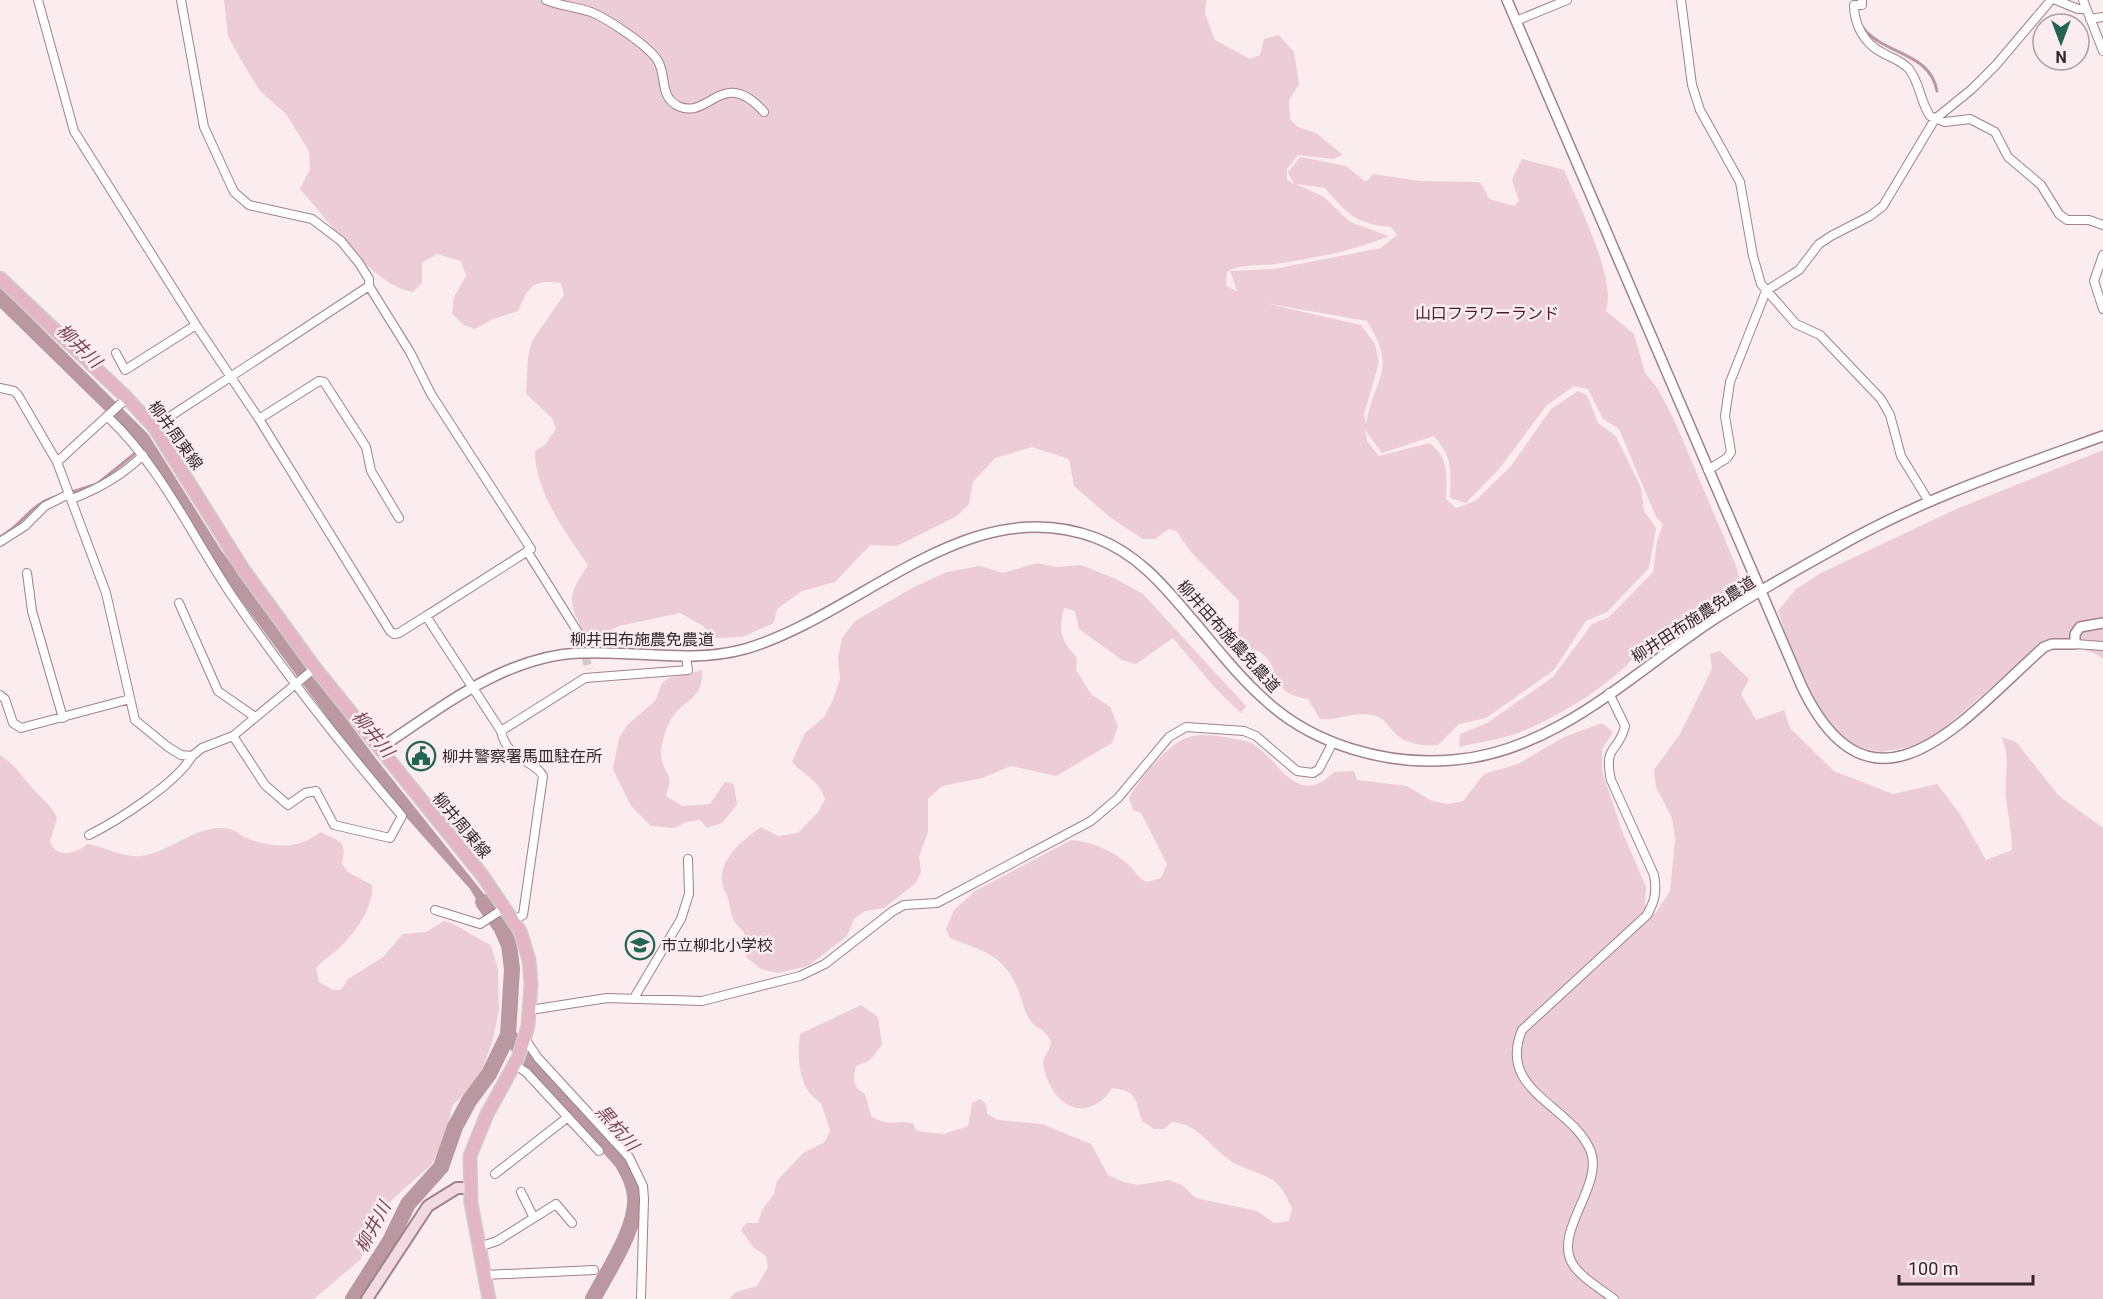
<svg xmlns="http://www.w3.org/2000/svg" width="2103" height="1299" viewBox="0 0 2103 1299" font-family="Roboto,'Noto Sans JP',sans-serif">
<rect width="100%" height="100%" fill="#fbecf0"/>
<path fill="#ecccd6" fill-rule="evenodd" d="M224,0H1206L1205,14L1215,40L1250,59L1260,55L1264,39L1279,35L1294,52L1299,84L1289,100L1290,119L1298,127L1316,133L1343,155L1333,159L1298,155L1287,169V180L1294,184L1288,172L1300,157L1346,166L1366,182L1373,174L1420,181L1476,182L1481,183L1489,199L1514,206L1519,201L1512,180L1522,159L1564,170C1577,201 1617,279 1606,311L1634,334L1645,373L1658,389L1675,422L1737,568L1739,579L1736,586L1655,646L1642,647C1619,681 1557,718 1518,733C1499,740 1478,742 1459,747L1460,734L1487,723L1553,677L1592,624L1609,617L1653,572L1657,541L1663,524L1656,517L1619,429L1603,419L1588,389L1574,386L1546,406L1500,468L1466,503L1450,498C1451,471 1453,458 1434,436L1382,453L1365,430L1367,441L1379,456L1429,443C1449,456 1447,477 1446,499L1456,508L1475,501L1511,466L1551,409L1578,391L1587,395L1598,423L1616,436L1641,488L1644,511L1656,528L1649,568L1607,612L1586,621L1554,670L1486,718L1459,724L1438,745C1426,746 1412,745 1401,738C1390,731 1386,717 1372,715C1353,711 1338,721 1320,719L1308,699C1264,691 1285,670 1260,652C1255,649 1247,648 1242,646L1238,640L1239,601L1191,552L1176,531L1169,529L1155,539H1143L1111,518L1074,486L1069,459L1032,447L995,458L973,482L969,504L957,516L897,546L870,545L835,582L802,591L777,609L774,623L742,637L715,638L703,626L680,613L619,626L601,635L584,632C566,600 569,594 588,565C566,533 535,492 535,451L546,444L556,429L552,418L526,394L528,357L532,341L564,295L561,283C532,279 529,286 518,311L493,319L475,329L464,325L452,314L454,297L466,276L461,261L437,254L422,263V283L413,292C372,286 328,219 300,189L310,169L309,151L286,114L260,91L241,60L228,36ZM1296,184L1325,188C1347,214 1356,224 1391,227L1397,235L1381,248L1274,269L1230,271L1237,291L1226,286L1227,272C1241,263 1259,266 1276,264C1314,258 1354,251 1389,236L1350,222L1324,197ZM1264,303L1367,321C1398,371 1375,374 1366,424L1364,414L1379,363L1375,344L1361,325Z
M2103,450V659C2091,647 2062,649 2045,640L1941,731L1921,745L1881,752L1863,748L1839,737L1817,706L1790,648L1778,611L1796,589L1821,573L1954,510Z
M1037,563L1056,567L1081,565L1116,579L1143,594L1246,706L1241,713L1215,688L1173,638L1136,664L1122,660L1079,629L1075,611L1064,608C1058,632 1061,640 1077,658L1076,670L1091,694L1110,707L1118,726L1112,743L1056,776L1011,766L982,778L942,786L928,799V832L919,857L921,872L916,883L884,908L865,911L854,919L847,936L808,966L778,973L761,969L746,957L744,932C728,918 733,913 727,895C726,892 723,890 723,887C716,860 743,840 761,827L778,836L798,833L819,811L825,799C818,779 806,777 792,762L805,733L824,717L833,700L840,679L838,658L842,638L855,621L914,587L947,572L980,566L1003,573Z
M1720,651L1749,679L1741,694L1756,720L1784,710L1790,728L1834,771L1893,794L1937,784L1960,814L1986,860L2012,850C2012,832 2008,816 2006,798C2004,774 2011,763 2002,737L2016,742L2059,796L2103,828V1299H729L736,1292L757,1286L768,1267L766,1256L753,1247L741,1230L746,1223H758L762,1210L774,1194L777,1181L803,1153L825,1142L830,1130L821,1103C798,1089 797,1059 800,1034L861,1005L878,1017L882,1045L869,1061L856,1066C853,1079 852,1087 865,1094L871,1116C889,1127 895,1120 913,1123L917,1131L944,1134L968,1126L972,1103L980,1099L986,1104L987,1114L998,1120L1042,1124L1091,1144L1108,1175L1124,1182L1137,1185L1169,1180L1182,1185L1196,1198L1257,1211L1274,1223L1289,1221L1292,1208C1288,1201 1285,1192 1280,1187C1270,1174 1248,1171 1234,1163C1211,1149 1200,1124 1172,1122L1164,1129H1154L1142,1121C1135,1100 1138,1091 1112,1088C1092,1120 1059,1112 1047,1078C1045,1073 1042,1064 1044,1059C1046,1054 1050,1049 1051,1042C1043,1025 1037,1031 1030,1020C1022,1008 1022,997 1016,985C1002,953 979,950 950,938L946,929L954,910L975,891L1071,840C1090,841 1111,850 1127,863C1135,870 1137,878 1147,882L1161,878L1167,864L1141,813L1133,810L1129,798C1139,780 1168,743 1189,737C1202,733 1219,736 1231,738C1237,740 1248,740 1253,744C1281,761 1296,809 1334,772L1354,771L1357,780L1407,786L1432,801L1448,804L1463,801L1484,774L1518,764L1564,737L1602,723L1613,732L1602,749V771L1622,831L1646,887L1645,904L1655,914L1670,891L1675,839L1672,818L1656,787L1654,770L1680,734L1712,669L1710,654Z
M702,670C704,703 680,698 668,725C664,735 659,751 662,761C668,780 673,773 666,796L682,806L710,804L725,782L734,784L737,805L722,823L707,828L700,820L687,822L674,828L651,826L631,806L613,769L619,738L627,725L655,701L662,683L669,678Z
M0,755C17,767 20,773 33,789C42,799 52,805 57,818L50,842C59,860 75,853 88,844C105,847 124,858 141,856C170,852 193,827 223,828C234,828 238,834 247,838C271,849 301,849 320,832C340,841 347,840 342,864L348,872L372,885C375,906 353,936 337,950C328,958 324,958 316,969L319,982L334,990H341L348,979L383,957L403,934L426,932L444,921C461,925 474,938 491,945L498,969L499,1010L493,1039L479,1079L452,1106L445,1140L431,1165L386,1205L376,1221L360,1260L314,1299H0Z"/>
<path fill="#b998a2" d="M0,287L148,434L221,550L377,760L496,909L486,916L470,889L405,816L333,725L237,595L139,444L0,308Z"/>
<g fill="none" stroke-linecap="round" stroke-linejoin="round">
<path stroke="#b998a2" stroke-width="3" d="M1863,28C1886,56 1930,52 1937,91
M72,492L97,484L138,451
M0,537C26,523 27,505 58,496"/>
<path stroke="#b998a2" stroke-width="16" d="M511,1038L622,1162C628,1173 634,1183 635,1196C638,1227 607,1272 593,1299
M353,1299L390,1241L408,1204L441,1167L455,1127L469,1101L489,1074L508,1035L512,969L509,945L501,927L483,902"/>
<path stroke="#d4c5c9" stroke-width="8" stroke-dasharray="8 4" stroke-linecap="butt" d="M579,634L589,669"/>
<g stroke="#a1818b" stroke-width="10">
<path id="minor" d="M38,0L74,131L196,325L259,419L390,631L394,634L399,633L426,616L501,731L585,678L688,670L686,657
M181,0L204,127L234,192L249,205L312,219L341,241L359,263L369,279V286L410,352L431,394L531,549L426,616
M546,0C561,6 577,7 591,12C608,19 649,46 658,61C667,77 659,96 678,106C709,121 722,65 764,112
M1681,0L1692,85L1700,110L1740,182L1753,256L1761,284L1796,324L1820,335L1881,399L1890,415L1901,456L1928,500
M1862,0V5H1854C1854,24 1864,43 1881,52C1891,58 1901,60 1909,69C1920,83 1920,101 1930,116L1945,122L1970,119L1995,132L2008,157L2041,185L2059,214L2067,220H2089L2103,225
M2056,0L2078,9H2085
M2083,0L2103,51
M2090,19L2103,17
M1516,21L1567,0
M2103,255L2094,281L2103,309
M116,353L125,370L196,325
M0,388L14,391L18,395L57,462L69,494L45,506L25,526L0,542
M108,417C161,467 192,536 232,596C284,672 342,746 402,816L390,838L334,825L316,791L305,793L288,805L265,785L233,736
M259,419L319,381L324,382L366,447L371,471L399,518
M154,427L369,286
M57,462L127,398
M1708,470L1727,458L1731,452L1725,416L1730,382L1766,291L1799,270L1819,244L1831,236L1870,216L1883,206L1935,119L1972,89L1996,65L2051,0
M69,494L106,593L135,720L168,747L181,755L192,756L202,748L233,736L315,668
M72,499C98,489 123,475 143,455
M527,551L579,634
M27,573L32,611L63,718
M179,603L218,691L255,717
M2075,644L2103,646
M1609,693L1625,726C1619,753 1603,744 1611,780L1654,875C1657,891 1655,901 1647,915L1522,1030C1496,1092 1573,1105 1591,1152C1603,1186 1554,1231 1572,1263C1580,1277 1601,1289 1614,1299
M0,695L5,699L13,723L21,728L130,699
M501,731C507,761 535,760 543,776L523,915L514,920
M89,835C117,821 177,783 192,756
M435,910L480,924L506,907
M634,998L681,919L689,894L688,859
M530,1010L607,998L702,1001L800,976L825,964L893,911L904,905L937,903L1091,821L1118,798L1169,737L1186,727L1244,731L1256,736L1297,771L1313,773L1319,769L1333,742
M525,1039L538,1058L629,1157L643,1186L644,1199L641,1299
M515,1065L526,1072L599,1151
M495,1174L568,1117
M521,1192L534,1218
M479,1247L497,1241L556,1204L572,1223
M485,1275L594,1270"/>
</g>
<g stroke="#a1818b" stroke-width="12">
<path id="tertiary" d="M1507,0L1802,687C1874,837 1968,714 2044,647L2052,644H2075V634L2080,627L2103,623
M380,748C441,708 504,656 580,653C635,650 690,664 745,649C861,615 968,489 1096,538C1138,554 1164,586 1192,619C1215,646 1237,675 1264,699C1313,745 1387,766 1453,760C1556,752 1633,672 1716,618C1754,594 1794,571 1834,549C1921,499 2009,470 2103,436"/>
</g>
<g stroke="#a1818b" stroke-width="14">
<path id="secondary" d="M367,1299L428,1206L457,1188H470"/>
</g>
<g stroke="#cfcccd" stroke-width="15">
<path id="primary" d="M0,278L127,398L154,427L243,569L315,668L482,875L520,931L529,960L531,984L528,1026L518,1058L487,1114L470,1156L471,1203L489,1299"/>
</g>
<use href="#minor" stroke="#fff" stroke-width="8"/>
<use href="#tertiary" stroke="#fff" stroke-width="9"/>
<use href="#secondary" stroke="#f1dae2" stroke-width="10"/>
<use href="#primary" stroke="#e3b5c5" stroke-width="12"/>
</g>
<defs>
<g id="civic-ring" transform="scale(1.5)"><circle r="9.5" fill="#fbecf0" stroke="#236453" stroke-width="1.5"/><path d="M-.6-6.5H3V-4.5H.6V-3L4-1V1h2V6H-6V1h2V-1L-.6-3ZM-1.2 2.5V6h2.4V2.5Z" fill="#236453"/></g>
<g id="school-ring" transform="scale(1.5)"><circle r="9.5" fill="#fbecf0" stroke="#236453" stroke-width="1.5"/><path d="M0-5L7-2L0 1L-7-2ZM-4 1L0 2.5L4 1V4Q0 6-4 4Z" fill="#236453"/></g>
</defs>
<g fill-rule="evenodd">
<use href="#civic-ring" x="421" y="756"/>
<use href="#school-ring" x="640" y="945"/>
</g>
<g text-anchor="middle" stroke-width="5" stroke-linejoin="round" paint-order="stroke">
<g font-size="16" fill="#481b2d" stroke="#fbecf0">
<text x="1487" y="319">山口フラワーランド</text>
</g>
<g font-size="16" fill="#36292d" stroke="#fbecf0">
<text transform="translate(176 435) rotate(54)" y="6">柳井周東線</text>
<text transform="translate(1693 619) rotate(-33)" y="6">柳井田布施農免農道</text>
<text transform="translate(1229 636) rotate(48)" y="6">柳井田布施農免農道</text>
<text x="642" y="645">柳井田布施農免農道</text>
<text transform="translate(462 825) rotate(50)" y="6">柳井周東線</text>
</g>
<g font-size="16" fill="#36292d" stroke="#fbecf0" text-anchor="start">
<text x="442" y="762">柳井警察署馬皿駐在所</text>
<text x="661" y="951">市立柳北小学校</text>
</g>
<g font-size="18" font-style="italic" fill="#784658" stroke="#fbecf0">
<text transform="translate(79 346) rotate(44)" y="6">柳井川</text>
<text transform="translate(373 734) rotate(51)" y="6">柳井川</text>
<text transform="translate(617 1128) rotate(49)" y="6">黒杭川</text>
<text transform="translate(373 1227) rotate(-62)" y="6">柳井川</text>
</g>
</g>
<g transform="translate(2061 42) rotate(180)"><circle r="28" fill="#fbecf0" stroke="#ac9ea2" stroke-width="1.5"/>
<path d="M0-4.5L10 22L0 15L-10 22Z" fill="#236453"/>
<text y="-9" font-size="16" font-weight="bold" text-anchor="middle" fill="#36292d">N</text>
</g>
<path d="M1899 1275v9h134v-9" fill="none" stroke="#36292d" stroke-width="3"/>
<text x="1908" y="1275" font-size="18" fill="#36292d" stroke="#fbecf0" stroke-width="4.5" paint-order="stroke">100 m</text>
</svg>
